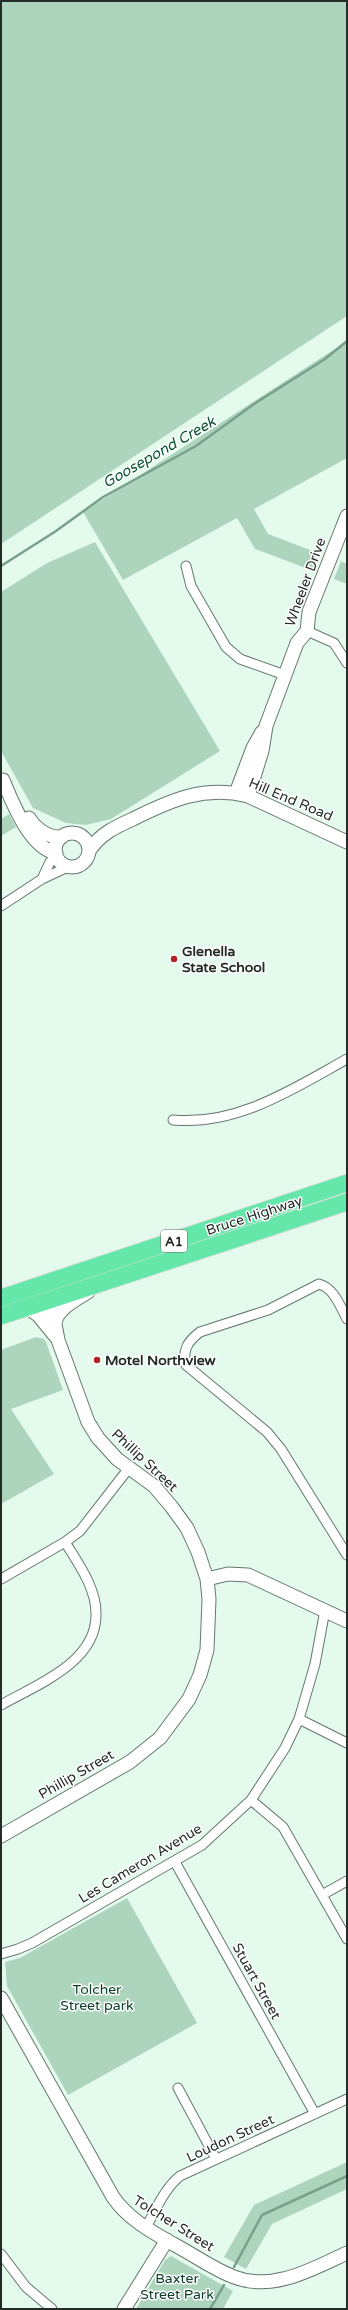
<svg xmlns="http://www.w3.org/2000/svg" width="348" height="2310" viewBox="0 0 348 2310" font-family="'Varela Round',sans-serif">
<rect width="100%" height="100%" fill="#e4faed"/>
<path fill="#add5be" d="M1,1H347V316L1,544Z
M347,341V458L254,509L268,534L318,553L311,570L255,549L237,518L123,580L83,512Z
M95,542L220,751L111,819L86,825L66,823L33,808L1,751V592L47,563Z
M341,561L347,564V584L334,579Z
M9,814L16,827L1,836V819Z
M36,1337L44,1339L46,1342L63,1390L11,1409L54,1474L1,1504V1350Z
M127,1898L197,2023L68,2095L7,1986L5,1962L20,1958Z
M347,2162V2189L272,2224L246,2269L224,2257L254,2205Z
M171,2256L233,2291L223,2309H136L165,2260Z"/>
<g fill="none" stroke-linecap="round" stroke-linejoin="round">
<path stroke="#79a08a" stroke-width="2.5" d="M1,566L56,531L103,497L196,446L254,404L325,359L347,341
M234,2267L262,2215L347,2176
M210,2309L224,2285"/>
<g stroke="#65786d" stroke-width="11">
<path id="street" d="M186,566L191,586L226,647L240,659L285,675
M307,631L334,643L347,663
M42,879L50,862L57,855
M1,906L42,879L70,866
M173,1120C237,1126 293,1089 347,1059
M347,1319C340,1306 334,1288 319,1284L268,1310L200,1332C188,1341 182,1350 186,1365L267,1432L281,1449L347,1555
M1,1579L65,1542L80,1531L129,1468
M1,1705C36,1685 96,1663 96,1615C97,1589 78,1563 65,1542
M299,1719L347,1743
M251,1800L283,1827L347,1939
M175,1862L315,2114
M322,1895L347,1881
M1,1954L18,1949L32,1943L202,1845L251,1800L285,1748L299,1719L315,1664L325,1610
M178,2088L216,2159
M146,2227C156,2210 164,2189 180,2176L347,2099
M1,2254L26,2287L52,2309"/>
</g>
<g stroke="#65786d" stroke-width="15">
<path id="secondary" d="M3,780C12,802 30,848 56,853
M236,793L253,748L262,732
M248,796L262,751L266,726L297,643L307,631L309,612L347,516
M29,818C36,829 48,838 62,837
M55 850a17 17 0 1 1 34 0a17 17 0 1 1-34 0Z
M89,851C100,834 115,827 133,819C171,800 204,785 248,796L347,842
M26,1307L38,1315L56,1337
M55,1324C56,1309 77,1299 88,1292
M207,1579L228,1574L248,1575L347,1621
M1,1836L130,1762L160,1738L189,1699L200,1675L207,1650L209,1599L207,1579L198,1552L187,1528L171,1506L154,1486L117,1459L98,1438L88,1422L58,1340L55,1324L47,1300
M1,1998L113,2197C128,2219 152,2232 175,2245C194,2255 213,2269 234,2277C273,2292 312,2269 347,2253
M124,2309L167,2240"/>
</g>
<g stroke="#e0e1e1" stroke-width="19">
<path id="highway" d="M1,1298L347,1183
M1,1316L347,1202"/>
</g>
<use href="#street" stroke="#fff" stroke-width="9"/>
<use href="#secondary" stroke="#fff" stroke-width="13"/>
<use href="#highway" stroke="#65e7a9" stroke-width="17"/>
</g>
<g fill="#b32226" stroke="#fff" stroke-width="1.5">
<circle cx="174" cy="959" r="4"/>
<circle cx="97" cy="1360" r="4"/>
</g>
<g text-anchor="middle" stroke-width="3" stroke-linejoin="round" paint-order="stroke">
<rect fill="#fff" stroke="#666b68" stroke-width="1" x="161" y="1230" width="26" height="22" rx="3"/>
<g font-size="13" font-weight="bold" fill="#242c27">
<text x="174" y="1246">A1</text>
</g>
<g font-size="14" fill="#242c27" stroke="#fff">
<text transform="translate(305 582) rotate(-70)" y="5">Wheeler Drive</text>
<text transform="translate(291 799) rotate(23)" y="5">Hill End Road</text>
<text transform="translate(254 1215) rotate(-18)" y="5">Bruce Highway</text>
<text transform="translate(145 1460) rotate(43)" y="5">Phillip Street</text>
<text transform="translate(76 1774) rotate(-30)" y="5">Phillip Street</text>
<text transform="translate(140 1863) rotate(-31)" y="5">Les Cameron Avenue</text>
<text transform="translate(257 1981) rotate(61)" y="5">Stuart Street</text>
<text transform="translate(230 2138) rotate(-25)" y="5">Loudon Street</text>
<text transform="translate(174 2223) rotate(32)" y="5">Tolcher Street</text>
</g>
<g font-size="14" font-weight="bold" fill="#242c27" stroke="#fff" text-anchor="start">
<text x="182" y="956">Glenella<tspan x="182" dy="16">State School</tspan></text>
<text x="105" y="1365">Motel Northview</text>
</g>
<g font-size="14" fill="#0d402a" stroke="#fff">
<text x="97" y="1994">Tolcher<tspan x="97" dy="16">Street park</tspan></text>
<text x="177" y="2283">Baxter<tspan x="177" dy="16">Street Park</tspan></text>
</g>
<g font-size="15" font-style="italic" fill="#0b5335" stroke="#fff">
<text transform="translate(159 452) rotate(-30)" y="5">Goosepond Creek</text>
</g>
</g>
<rect width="348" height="2310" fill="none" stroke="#242c27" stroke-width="4"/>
</svg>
